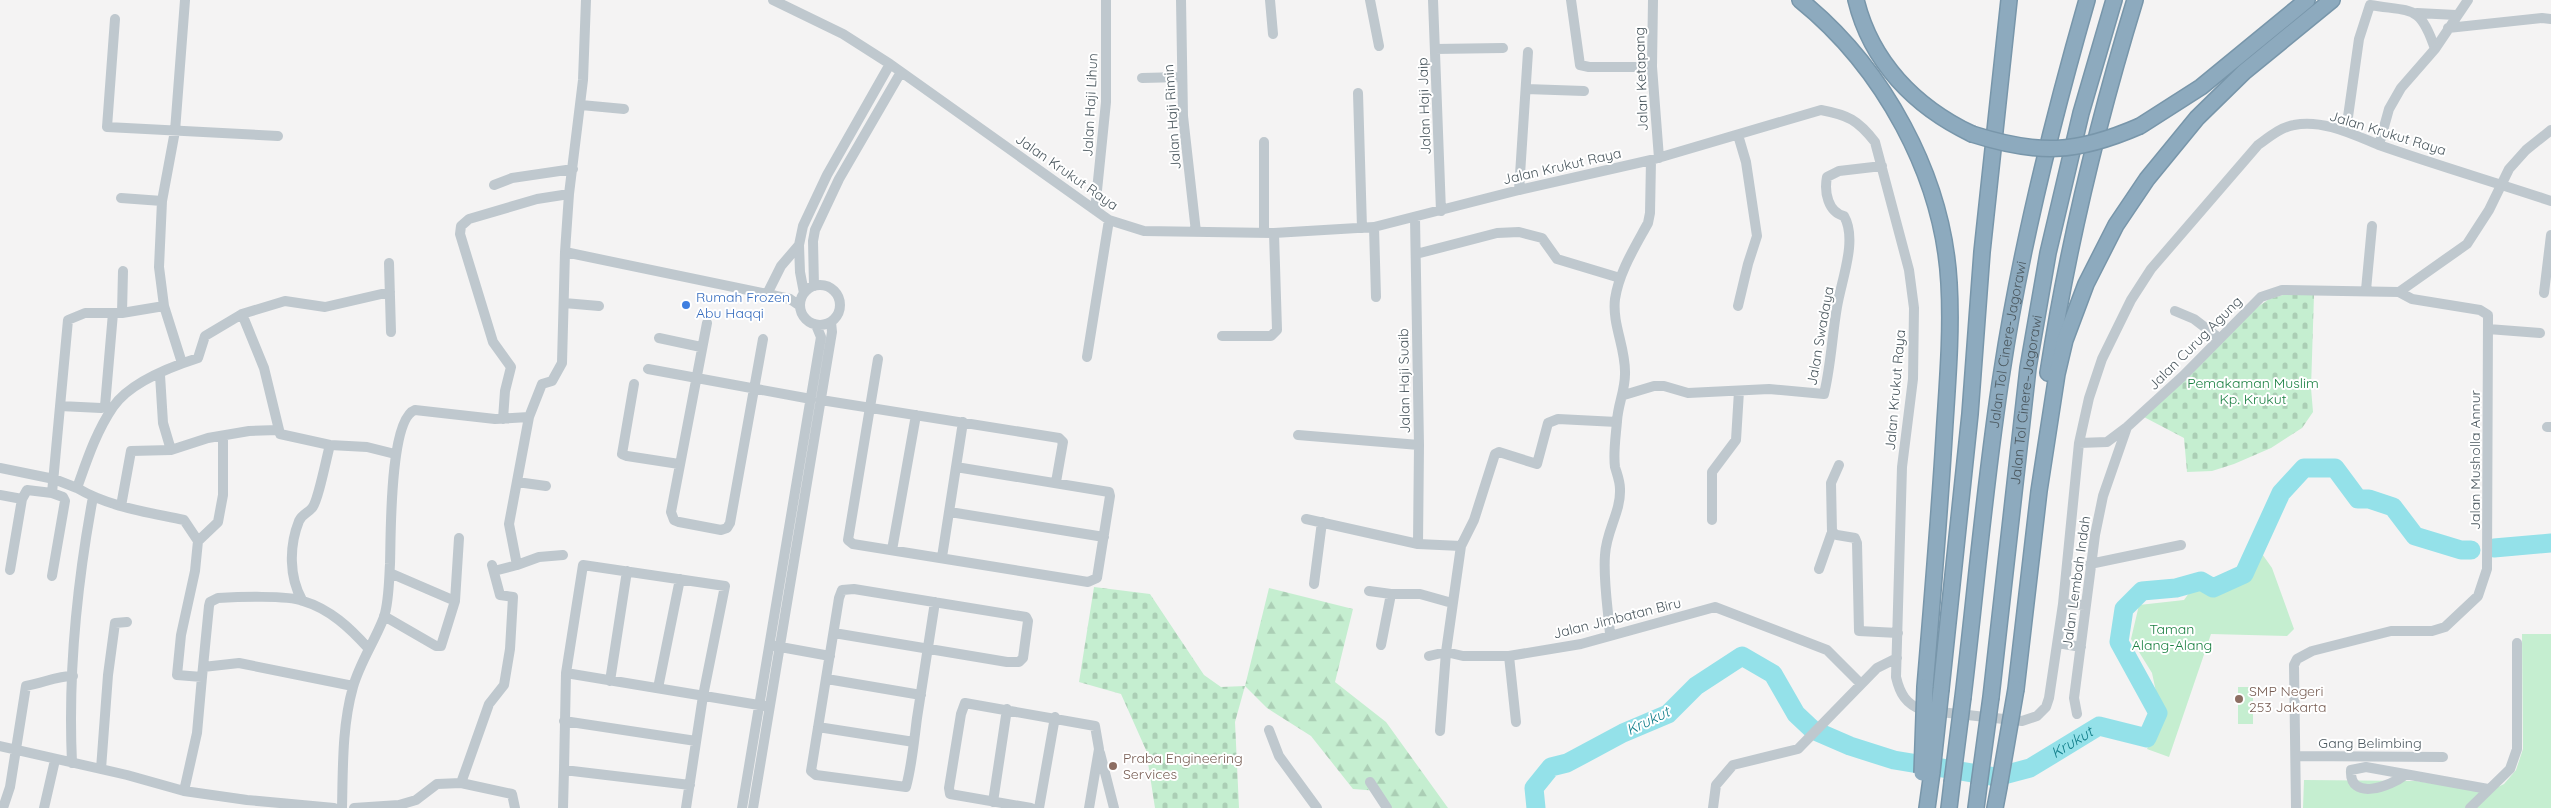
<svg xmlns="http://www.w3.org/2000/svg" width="2551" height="808" viewBox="0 0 2551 808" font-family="Quicksand,sans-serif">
<defs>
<pattern id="forest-firs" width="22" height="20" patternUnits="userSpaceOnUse" patternTransform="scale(1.25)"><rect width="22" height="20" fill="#c5eed0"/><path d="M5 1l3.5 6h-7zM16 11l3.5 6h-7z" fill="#abceb5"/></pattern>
<pattern id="cemetery-stones" width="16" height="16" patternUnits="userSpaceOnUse" patternTransform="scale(1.25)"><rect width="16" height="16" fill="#c5eed0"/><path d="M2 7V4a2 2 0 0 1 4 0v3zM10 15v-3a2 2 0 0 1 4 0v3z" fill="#abceb5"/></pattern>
</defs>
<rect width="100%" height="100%" fill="#f4f3f3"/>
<path fill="#c5eed0" d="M2260,551L2272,568L2294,629L2287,636L2211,634L2169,757L2147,749L2164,712L2158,701L2152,673L2131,639L2139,605L2184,600L2192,589L2201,586L2216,593L2248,577Z
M2522,634H2551V808H2303L2304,780L2416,781L2488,792L2504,784L2516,770L2523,749Z
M2238,687H2253V724H2238Z"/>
<path fill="url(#forest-firs)" d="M1269,588L1353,609L1335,682L1386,722L1448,808H1392L1379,791L1353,789L1311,736L1267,708L1245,686Z"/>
<path fill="url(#cemetery-stones)" d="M2283,295H2314L2311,388L2313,412L2302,428L2271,448L2234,464L2212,471L2187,472L2184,438L2144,417L2255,309L2269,299Z
M1094,587L1150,594L1204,675L1221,687L1245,686L1235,722L1239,808H1155L1146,750L1121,694L1079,682Z"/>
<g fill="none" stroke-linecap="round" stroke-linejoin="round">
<g stroke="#94e1e9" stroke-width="19">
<path d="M2494,548L2551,543"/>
<path id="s1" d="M1536,808L1534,788L1551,767L1567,763L1623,733L1668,714L1696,686L1742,656L1773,674L1796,714L1813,730L1850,746L1894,760L1996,777L2030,768L2099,726L2147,738L2158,713L2119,642L2124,609L2142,591L2176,588L2201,581L2213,588L2244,574L2281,493L2304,468H2335L2358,499H2369L2393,507L2415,536L2461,550H2471"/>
</g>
<g stroke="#7896aa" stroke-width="18">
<g id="highway">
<path d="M1800,0C1883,67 1943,175 1949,283C1952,335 1947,387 1944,438C1939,521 1932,604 1925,687"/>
<path d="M1856,0C1871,62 1915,107 1972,134"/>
<path d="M2140,126L2201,87L2307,0"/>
<path d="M2048,373C2068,244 2097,124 2135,0"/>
<path d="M1941,689L1970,414L1982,252L2009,0"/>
<path d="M2016,689L2039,491L2057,374L2065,340L2086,284L2116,225L2147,179L2197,118L2244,72L2332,0"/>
<path id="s2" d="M1963,697C1976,589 1985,479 2002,371C2021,245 2052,122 2087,0"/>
<path id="s3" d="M1991,697L2028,368L2048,253L2081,113L2114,0"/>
<path d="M1927,808L1932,772"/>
<path d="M1949,808L1952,783"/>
<path d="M1976,808L1979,785"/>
<path d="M1995,808L1999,787"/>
</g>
</g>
<path stroke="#bfc8ce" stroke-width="10" d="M773,0L843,34L890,64L1109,220L1144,231L1274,233L1374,227L1519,190L1651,160L1821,110C1848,115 1858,120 1875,142L1909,270L1914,308L1913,379L1902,467L1896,677C1900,694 1906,704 1922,710L2022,721L2037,716L2046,707L2049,698L2063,604L2079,443L2089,398L2102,359L2131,300L2151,269L2258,145C2269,137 2281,127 2294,125C2323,119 2354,135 2379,145C2436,165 2494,182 2551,201
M1181,0L1183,116L1196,232
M1270,0L1273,34
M1370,0L1379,46
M1433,0L1441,211
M1571,0L1580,65L1589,67H1652
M1653,0L1652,67L1659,158
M2417,13L2456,15
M115,19L107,127L278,136
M2448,28L2542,18L2551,19
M1435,49L1503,48
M1142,78L1182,77
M1526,89L1584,91
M1358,93L1362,228
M581,105L624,109
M2346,131L2359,39L2370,5C2412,12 2420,4 2435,49
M1738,135L1746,162L1757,236L1748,264L1738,306
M2379,145L2389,109L2401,88L2435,49L2468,0
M494,185L512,178L573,169
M1519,190L1528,52
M121,198L162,201
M1095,210L1106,102V0
M1415,218L1419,445L1418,544
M1374,227L1376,297
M1264,233V142
M565,252L767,294L790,299L800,306
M1416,254L1497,233L1519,232L1542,238L1557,259L1620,278
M389,263L391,332
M800 305a20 20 0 1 1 40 0a20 20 0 1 1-40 0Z
M814,286L813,241L815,230L839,179L901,72
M2366,290L2372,226
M804,293L800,272L799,245L803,226L827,175L890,64
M2544,293L2551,235
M767,294L781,266L799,245
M564,303L599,306
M2175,311L2194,319L2219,338
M122,313L123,271
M242,314L264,368L280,434L330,445L367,447L395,454
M707,323L671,512L674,520L679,522L721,530L727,528L730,523L763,339
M2488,329L2540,333
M1222,336H1271L1277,330L1274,233
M659,338L701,347
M1087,357L1109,220
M878,359L848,540L853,544L1088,582L1097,578L1110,496L1109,492L956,467
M182,363L164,306L159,267L162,201L175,131L185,0
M648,369L811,399
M160,375L163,423L171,450
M634,384L622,454L627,456L679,464
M1624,395L1654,386H1664L1688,393L1769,389L1824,394C1831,365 1832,336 1837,307C1841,281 1858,240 1844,216C1828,212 1824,192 1827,177L1839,171L1882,166
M821,400L1059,438L1063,442L1056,482
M60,406L101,408L105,406L113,313
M503,419L505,391L511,367L493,342L460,234L461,226L469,219L537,199L569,194
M2547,427H2551
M1298,435L1419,445
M2079,443L2107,442L2127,427L2183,376L2261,297L2282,290L2399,292L2467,244L2489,210L2509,169L2526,150L2551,130
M1839,465L1831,483L1832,532L1837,535L1855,538L1857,543L1859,631L1898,633
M0,468L54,479L77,488C87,460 96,432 113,407C130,382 170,367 198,358L205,336L242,314L285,301L325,307L390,292
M517,482L546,486
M77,488C109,507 147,512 184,520L198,541L195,571L181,635L177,675L202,677L197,733L184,791
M0,495L22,499
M121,506L131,451L171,450L208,438L249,431L278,430
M950,512L1104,537
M1306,519L1418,544L1461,546L1446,652L1463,656H1509L1581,644L1715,607L1827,650L1861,684
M1712,520V472L1736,440L1739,391
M198,541L218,522L223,495V436
M1461,546L1474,520L1495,454L1499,452L1537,464L1548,423L1558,419L1617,422
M892,550L916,415
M942,557L963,422
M2090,564L2181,545
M517,565L539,557L563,555
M1819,569L1832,532
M10,570L22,499L27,490L52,493
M494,571L517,565L509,524L529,417L542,384L552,381L562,363L565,252L569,194L583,80L586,0
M390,573L455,601
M52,576L65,501L63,497L52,493L68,320L85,313H122L164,306
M1314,584L1322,522
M1369,591L1391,594H1420L1452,603
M302,600C289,577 289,546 299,521C302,514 308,513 312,508C318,502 327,455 330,445
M2063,604L2085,605
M384,616L436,646H441L455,601L459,538
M834,633L1007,662H1019L1023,658L1028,621L1026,617L854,589L842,590L839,598L811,771L816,775L906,787C912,765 914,741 917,718C923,679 929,641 935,602
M1610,634C1608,608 1603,580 1605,555C1606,531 1621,512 1620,489C1620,481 1617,474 1615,467C1613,452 1616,435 1617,421C1618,404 1625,391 1625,374C1626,348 1612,325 1615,299C1619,272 1635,247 1648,223L1650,213L1651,160
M2058,643L2081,647
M1381,645L1391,594
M775,646L830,656
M1429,656L1446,652L1440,731
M1509,656L1516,722
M203,667L239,663L353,686
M566,673L765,706
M202,677L209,606L210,602L218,598C236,597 288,595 303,601C330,609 350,628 368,648
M827,679L921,695
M610,681L627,571
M658,688L680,579
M2077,714L2074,698L2095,535L2103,496L2127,427
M564,721L696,741
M818,727L914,742
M1269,730L1279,756L1317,808
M0,746L127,775L184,791L247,800L334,808
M1100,753L1114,808
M2297,756L2443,757
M72,763C68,677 77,583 93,497
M101,769L108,675L115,623L127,622
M2405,775C2391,786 2349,802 2351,770L2366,767L2488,789
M1370,782L1387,808
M461,783L489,704L504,685L510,649L513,597L500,595L492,565
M993,802L1007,709
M3,808L10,787L26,686C43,683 57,676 73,676
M44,808L55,760
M342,808C343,767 342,726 353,687C360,662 375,641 384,617C389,601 389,580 390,564C391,537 389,419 415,410L495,419L529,417
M354,808L399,805L416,800L437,784L461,783L512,794L515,808
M563,808L564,770
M686,808L703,696L725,586L583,565L566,673L564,770L690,785
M742,808L821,337L816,325
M753,808L832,332L831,322
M1031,808L950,794L949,788L961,714L965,703L1095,726L1099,749L1089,808
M1039,808L1055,717
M1713,808L1716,785L1733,765L1798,749L1877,668L1897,658
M2296,808L2294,665L2297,659L2312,651L2391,631H2432L2445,627L2478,596L2487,569L2488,315L2480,310L2412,299L2399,292
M2470,808L2510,769L2517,749V643"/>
<use href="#highway" stroke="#8daabe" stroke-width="15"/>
<g stroke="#7896aa" stroke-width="18" stroke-linecap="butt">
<path id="highway-bridge" d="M1972,134C2038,155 2076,154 2140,126
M1932,772L1941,689
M1922,773L1925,687
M1952,783L1963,697
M1979,785L1991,697
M1999,787L2016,689"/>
</g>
<use href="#highway-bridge" stroke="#8daabe" stroke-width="15"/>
</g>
<circle fill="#3f7fe0" stroke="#fff" stroke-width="2" cx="686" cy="305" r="5"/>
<g fill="#8d6e63" stroke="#fff" stroke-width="2">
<circle cx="2239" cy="699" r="5"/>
<circle cx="1113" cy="766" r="5"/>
</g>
<g text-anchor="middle" stroke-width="4" stroke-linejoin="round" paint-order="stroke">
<g font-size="14" fill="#4b585f" stroke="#fff">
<text transform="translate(1641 79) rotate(-92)" y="5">Jalan Ketapang</text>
<text transform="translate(1090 105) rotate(-87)" y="5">Jalan Haji Lihun</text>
<text transform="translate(1424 106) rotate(-92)" y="5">Jalan Haji Jaip</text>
<text transform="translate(1172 117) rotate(-94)" y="5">Jalan Haji Rimin</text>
<text transform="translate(2388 133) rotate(17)" y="5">Jalan Krukut Raya</text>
<text transform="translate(1562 166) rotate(-13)" y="5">Jalan Krukut Raya</text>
<text transform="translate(1067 172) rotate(35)" y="5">Jalan Krukut Raya</text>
<text transform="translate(1820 336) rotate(-80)" y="5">Jalan Swadaya</text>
<text transform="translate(2195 343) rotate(-45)" y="5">Jalan Curug Agung</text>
<text dy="5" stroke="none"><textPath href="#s2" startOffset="355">Jalan Tol Cinere-Jagorawi</textPath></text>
<text transform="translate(1404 381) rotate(-91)" y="5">Jalan Haji Suaib</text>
<text transform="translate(1895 390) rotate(-85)" y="5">Jalan Krukut Raya</text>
<text dy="5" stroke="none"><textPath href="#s3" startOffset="299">Jalan Tol Cinere–Jagorawi</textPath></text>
<text transform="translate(2475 460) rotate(-90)" y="5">Jalan Musholla Annur</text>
<text transform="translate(2076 582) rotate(-82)" y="5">Jalan Lembah Indah</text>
<text transform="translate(1617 618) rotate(-14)" y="5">Jalan Jimbatan Biru</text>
<text x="2370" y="748">Gang Belimbing</text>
</g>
<g font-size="14" fill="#366cbe" stroke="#fff" text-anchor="start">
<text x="696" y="302">Rumah Frozen<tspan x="696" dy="16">Abu Haqqi</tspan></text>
</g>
<g font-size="14" fill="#1c8043" stroke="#fff">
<text x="2253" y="388">Pemakaman Muslim<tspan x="2253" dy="16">Kp. Krukut</tspan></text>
<text x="2172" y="634">Taman<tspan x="2172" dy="16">Alang-Alang</tspan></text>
</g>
<g font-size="14" fill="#785e54" stroke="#fff" text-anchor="start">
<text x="2249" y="696">SMP Negeri<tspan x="2249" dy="16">253 Jakarta</tspan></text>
<text x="1123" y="763">Praba Engineering<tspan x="1123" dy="16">Services</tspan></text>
</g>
<g font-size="15" font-style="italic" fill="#137f8b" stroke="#fff">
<text transform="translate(1648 721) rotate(-26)" y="5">Krukut</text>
<text dy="5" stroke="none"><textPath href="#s1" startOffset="650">Krukut</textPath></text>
</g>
</g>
</svg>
